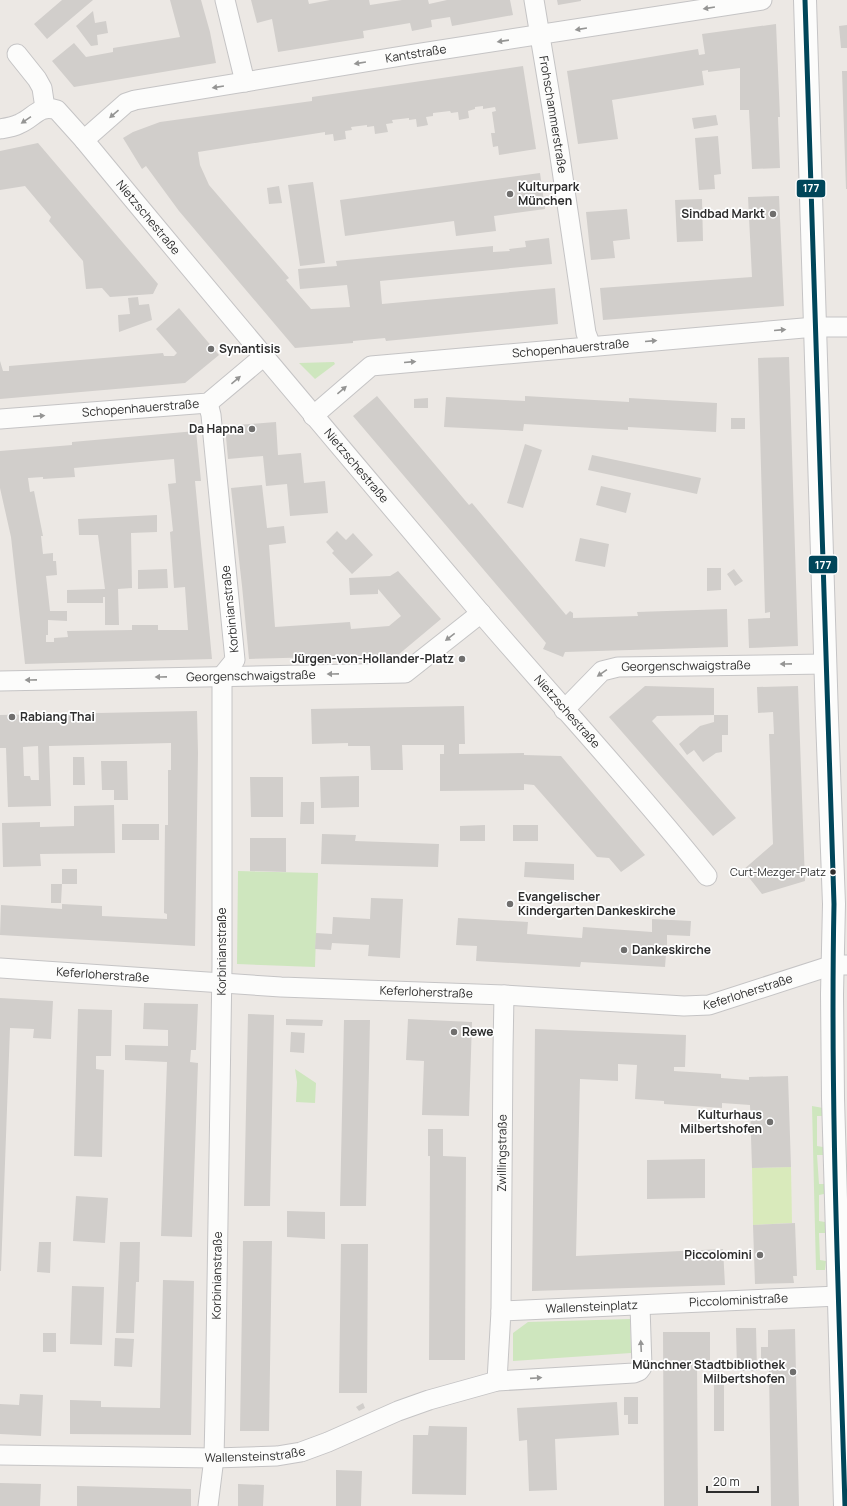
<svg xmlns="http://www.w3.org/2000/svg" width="847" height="1506" viewBox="0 0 847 1506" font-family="Manrope,sans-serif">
<rect width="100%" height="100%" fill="#ece8e4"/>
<path fill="#cee6be" d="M334,362L335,364L315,379L299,363Z
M238,871L318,873L315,967L237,964Z
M295,1069L316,1083L315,1103L296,1102L297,1082Z
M812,1106L823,1108V1116H817V1146L823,1147V1155H817L819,1184H824V1194L819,1195V1221L825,1222V1233H819L820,1260L826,1261L825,1270H816Z
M630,1319L631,1353L513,1361V1333L528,1322Z"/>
<path fill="#d9eabb" d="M791,1167L792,1223L753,1225L752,1168Z"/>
<path fill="#d1cecb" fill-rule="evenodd" d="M62,0H93L47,39L34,24Z
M170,0H201L210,32L216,63L74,87L52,61L74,43L86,57L113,52V48L180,37Z
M251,0H308L309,4L330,0H369L370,5L402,0H428L429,4L447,0H510L513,15L452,26L450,17L431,20L432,27L412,31L410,23L363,31L364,38L278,52L272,19L257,23Z
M557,0H581V1L558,5Z
M93,11L95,23L106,21L108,33L97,35L98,45L91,46L76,26Z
M776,24L780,117H778L780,168L752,169L749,110H740V68L708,72V70L702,71L704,85L612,100L618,139L578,144L567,71L698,49L699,55L705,54L702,34Z
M847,25V48H841L839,26Z
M523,66L536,149L499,155L498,146L493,147L491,133H495L492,112L496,111L495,107L483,109V106L475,107V109L468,111L469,118L459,120L458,112L451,113L450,111L433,113V116L426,117L428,125L423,126L417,127L416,119L409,120V118L392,120L393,123L386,124L388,132L375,134L374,126L367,127V125L351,127L352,130L345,131L346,139L334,141L333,134L325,135V132L198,152L200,165L209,185L289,278L286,280L311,309L350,307L347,285L300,289L298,269L337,266L336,261L493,246V252L510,251L509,249L526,247L525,241L549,238L552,264L380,281L382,304L555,288L558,324L386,341L385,338L353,341V343L295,348L179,211L146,166L142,169L123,138L133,132L160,122L312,101V97Z
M842,71H847V189H846Z
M716,115L718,125L694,129L692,118Z
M718,136L721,174L714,175L715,189L699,190L695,138Z
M38,143L158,284L153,294L110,297L102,288L86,289L83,261L49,221L51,217L25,186L0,190V151Z
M540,173L545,209L494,216L496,231L456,236L454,221L345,236L340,200Z
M313,182L325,263L300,266L288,185Z
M279,186L282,203L269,204L267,188Z
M779,196L784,306L603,320L600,288L752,277L748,197Z
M702,199L703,241L677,242L675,200Z
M627,209L630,239L613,241L615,258L591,260L586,212Z
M138,297L139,305L149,304L152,320L119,332L118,315L130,314L128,298Z
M179,308L219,355L185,383L0,399V361L3,371H9V366L163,353L164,356H174L177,353L156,329Z
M789,357L798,646L749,648L748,619L770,618V612L765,613L758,358Z
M377,396L469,505L472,503L566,615L570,611L573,613V618L638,616L637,612L727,609L728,647L565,652L563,657L543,649L546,643L353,416Z
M525,396L629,402V398L717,403L716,432L628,427V430L524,424L523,431L444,427L446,397L525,401Z
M428,398V408H414V399Z
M731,418H745V429H731Z
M276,422L278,455L301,453L304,483L325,481L328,513L290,516L287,484L266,486L263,456L228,459L225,426Z
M196,431L201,481H195L212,659L25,664L11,537L0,488V451L72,445V442ZM174,459L176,483L168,484L173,531L170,532L174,588L185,587L188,630H158V625H132V630L67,631L68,637L54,638V642H46V635H48V620L67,621V611H50L46,576L57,575L56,561H53V553L43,554L41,536H43L34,491L30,492L28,478L43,477V479L75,477L74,468Z
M525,444L542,450L523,508L507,503Z
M592,455L701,478L697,494L588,470Z
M262,485L267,528L284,526L286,543L269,545L275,627L350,622L351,629L389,626L401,616L378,589V594L350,595L349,578L390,576L398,571L441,619L398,655L249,659L242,586L231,488Z
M601,486L631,493L626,513L596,505Z
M157,515V532L131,533L132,588L118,589L119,625H105V597H103V603H67V590L105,589L98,535H79L78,519Z
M337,531L346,540L353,533L373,555L352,574L332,553L334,551L326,542Z
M580,538L609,544L605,567L575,561Z
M707,568H721V590L707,591Z
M167,569L168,588L138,589V570Z
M734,569L743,581L735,586L727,574Z
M645,686L714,688V715H728V735H722V752L716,753L703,762L694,750L687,755L679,744L700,726L714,722V715L657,716L652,721L736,818L713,836L609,717Z
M798,686L805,881L762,894L743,870L773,844L769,734H774L773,712L758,713L757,687Z
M464,706L465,744H459V754L524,753V755L561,756L645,855L621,872L609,858L597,857L534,785L524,784V790L440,791V754H444V745H402L403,770H371L370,746H348V743L312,744L311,709Z
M197,711L198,753L195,946L0,935L1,905L62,909V904L102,906V916L167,919V914L164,913L165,825H168V770H171V743L49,746L51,806L8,807L6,748H0V715ZM38,746L39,780H31L30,776H24L23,747Z
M73,757H84L85,785H73Z
M101,761H127L128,800H114V790H102Z
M359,776V807L321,808L320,777Z
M250,777H283V817H251Z
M301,802H314V824H300Z
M114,805L115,853L40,854L41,866L3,867L2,823L40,822V827L74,826V806Z
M122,824H159V840H122Z
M485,825V841H460V826Z
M513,825H538V841H513Z
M322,834L356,835L355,841L439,844L438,867L321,864Z
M250,838H286V872L250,871Z
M525,862L574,864V880L524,877Z
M62,869H77V884H62Z
M51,884H62L61,903H51Z
M371,898L403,899L400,958L368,956L369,945L332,943L331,950L315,949L316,933L332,934L333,917L370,919Z
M458,918L528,922L527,934L582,938L583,927L652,932V919L691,921L690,936L667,935V947H671V955L666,954L665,967L581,962L580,967L476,961L477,946L456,945Z
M0,998L53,1001L51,1039L33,1038L34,1029L10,1028L1,1271H0Z
M144,1003L198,1004L196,1050H191L190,1062L198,1063L192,1237L161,1236L167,1062L125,1060V1045L168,1046V1030L143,1029Z
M78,1009L112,1010L111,1056H96V1069L104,1070L102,1157L74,1156Z
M248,1014L274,1015L270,1206H244Z
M286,1019L323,1020L322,1026L286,1025Z
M408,1019L472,1022L469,1116L422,1115L424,1061L406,1060Z
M344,1020H370L366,1206H340Z
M535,1029L686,1035L685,1067H674V1071L721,1074V1078L749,1080V1077L788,1076L791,1167L752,1168L750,1105L722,1103V1108L664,1104V1101L635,1099L637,1065L618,1064V1081L580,1079L576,1256L723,1249L725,1285L532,1291Z
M291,1032L305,1033L304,1053L290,1052Z
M428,1129H443V1156L466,1157L465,1360H429L430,1156H428Z
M705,1159V1198L647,1199V1160Z
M76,1196L108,1198L105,1243L73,1241Z
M287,1211L325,1212V1239L287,1237Z
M795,1223L797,1276H793L794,1283L755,1284L753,1225Z
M243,1241H272L269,1431H240Z
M39,1242H51L50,1273L37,1272Z
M120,1242H140L139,1282H136L134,1333H116Z
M341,1244H368L367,1393H339Z
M163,1280L194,1281L191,1435L70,1434V1400L101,1401V1407L160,1408Z
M72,1286L104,1287L102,1345L70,1344Z
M736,1328H756L757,1371H737Z
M795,1329L799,1506H771L769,1368H761V1347H768V1330Z
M663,1332H710V1362H697L698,1506H664Z
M43,1333H56V1352H43Z
M115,1338L134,1339L132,1367L114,1366Z
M714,1381H724V1431H714Z
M20,1394L43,1395L41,1436L0,1434V1404L19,1405Z
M624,1397H638V1424H628V1415H624Z
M617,1402L619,1435L555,1439L557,1490L529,1491L527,1440L519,1441L517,1408Z
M363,1403L365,1408L359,1411L356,1407Z
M429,1426L467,1427L466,1495L412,1494L413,1435H428Z
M336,1470L362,1471L361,1506H336Z
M0,1483L41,1484L40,1506H0Z
M238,1484L264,1485L263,1506H238Z
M77,1486L191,1489V1506H77Z"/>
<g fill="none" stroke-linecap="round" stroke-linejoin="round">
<g stroke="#c5c4c5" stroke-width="21">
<g id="minor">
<path d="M225,0L245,82"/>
<path id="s1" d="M534,0L559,150L586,333L591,346"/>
<path d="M17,54L37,79L42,88L45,108"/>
<path id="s2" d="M0,129C6,128 13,127 19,124C34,118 39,104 57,110L84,140C214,298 347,455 479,611C555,700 635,785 707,876"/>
<path id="s3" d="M84,140L126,103L135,100L414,54L762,0"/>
<path id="s4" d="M313,416L371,366L815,327H847"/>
<path id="s5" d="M0,419L208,403L264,356"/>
<path id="s6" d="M0,681L405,673L481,613"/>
<path id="s7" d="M564,710L602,671L618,667L825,664"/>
<path id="s8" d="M0,968L281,987L504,995L684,1006L709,1005L833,965H847"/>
<path id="s9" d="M501,1311L503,1050L504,995"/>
<path id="s10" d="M497,1381L501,1311L838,1296"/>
<path id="s11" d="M0,1455L214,1458L277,1456L301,1452L328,1442L398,1411L429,1400L497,1381L634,1373L639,1371L642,1367L640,1306"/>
<path id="s12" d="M208,1506L214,1458L215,1413L222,966V676L235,660L211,415L208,403"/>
</g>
</g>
<g stroke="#c5c4c5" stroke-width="24">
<path id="secondary" d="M805,0L827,718L834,904L832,994L833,1098L845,1506"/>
</g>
<use href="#minor" stroke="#fcfcfb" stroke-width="19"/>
<use href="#secondary" stroke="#fcfcfb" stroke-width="22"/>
<g stroke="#fff" stroke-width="8">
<path id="bus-1" d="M805,0L834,904C830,1105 839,1305 845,1506"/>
</g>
<use href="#bus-1" stroke="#00465a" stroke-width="5"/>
</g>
<defs><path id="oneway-solid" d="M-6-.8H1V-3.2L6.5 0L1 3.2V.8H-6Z"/></defs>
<g fill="#959594">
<use href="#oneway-solid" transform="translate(709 8) rotate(171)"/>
<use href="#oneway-solid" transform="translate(581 29) rotate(171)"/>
<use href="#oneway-solid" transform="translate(503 41) rotate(172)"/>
<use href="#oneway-solid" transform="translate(360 63) rotate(171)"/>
<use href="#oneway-solid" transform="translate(218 87) rotate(171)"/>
<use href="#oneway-solid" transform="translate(114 114) rotate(139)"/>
<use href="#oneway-solid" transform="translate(26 120) rotate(146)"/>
<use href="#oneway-solid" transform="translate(780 330) rotate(-5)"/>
<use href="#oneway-solid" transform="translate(651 341) rotate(-5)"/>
<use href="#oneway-solid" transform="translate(410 362) rotate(-5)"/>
<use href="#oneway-solid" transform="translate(236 380) rotate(-40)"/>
<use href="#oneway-solid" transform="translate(342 390) rotate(-40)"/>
<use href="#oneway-solid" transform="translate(39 416) rotate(-5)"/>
<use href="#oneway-solid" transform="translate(450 637) rotate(142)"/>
<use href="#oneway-solid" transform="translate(786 664) rotate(179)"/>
<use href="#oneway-solid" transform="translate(602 673) rotate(145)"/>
<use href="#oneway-solid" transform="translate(333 674) rotate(179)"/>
<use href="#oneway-solid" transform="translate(161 677) rotate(179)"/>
<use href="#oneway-solid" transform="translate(31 680) rotate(179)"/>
<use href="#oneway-solid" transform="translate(641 1346) rotate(-93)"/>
<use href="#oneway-solid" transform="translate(536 1378) rotate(-4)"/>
</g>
<g fill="#706f6e" stroke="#fff" stroke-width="1.5">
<circle cx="510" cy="194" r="4"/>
<circle cx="773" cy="214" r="4"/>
<circle cx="211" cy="349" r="4"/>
<circle cx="252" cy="429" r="4"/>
<circle cx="462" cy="659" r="4"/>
<circle cx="12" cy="717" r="4"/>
<circle cx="510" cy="904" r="4"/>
<circle cx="624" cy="950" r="4"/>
<circle cx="454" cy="1032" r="4"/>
<circle cx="770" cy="1122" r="4"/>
<circle cx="760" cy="1255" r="4"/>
<circle cx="793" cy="1372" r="4"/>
</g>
<circle fill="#2e2e2e" stroke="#fff" stroke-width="1.5" cx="833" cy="872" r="3.5"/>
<g text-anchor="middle" stroke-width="3.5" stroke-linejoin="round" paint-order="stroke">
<g font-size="11" fill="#2e2e2e" stroke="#fff" text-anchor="end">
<text x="826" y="876">Curt-Mezger-Platz</text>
</g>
<g font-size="12" fill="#2e2e2e" stroke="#fff">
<text dy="4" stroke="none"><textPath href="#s3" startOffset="350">Kantstraße</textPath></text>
<text dy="4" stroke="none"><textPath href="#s1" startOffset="116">Frohschammerstraße</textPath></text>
<text dy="4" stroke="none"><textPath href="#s2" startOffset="203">Nietzschestraße</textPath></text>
<text dy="4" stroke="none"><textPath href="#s4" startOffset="277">Schopenhauerstraße</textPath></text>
<text dy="4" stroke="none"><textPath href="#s5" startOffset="141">Schopenhauerstraße</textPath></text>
<text dy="4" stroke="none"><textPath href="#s2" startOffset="527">Nietzschestraße</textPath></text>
<text transform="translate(230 609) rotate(-96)" y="4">Korbinianstraße</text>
<text dy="4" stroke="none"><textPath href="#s7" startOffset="139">Georgenschwaigstraße</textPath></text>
<text dy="4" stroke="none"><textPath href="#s6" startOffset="251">Georgenschwaigstraße</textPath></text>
<text dy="4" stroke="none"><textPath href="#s2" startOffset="851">Nietzschestraße</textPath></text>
<text dy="4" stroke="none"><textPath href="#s12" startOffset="555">Korbinianstraße</textPath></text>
<text dy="4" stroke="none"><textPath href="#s8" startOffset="103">Keferloherstraße</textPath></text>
<text dy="4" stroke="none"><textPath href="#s8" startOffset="751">Keferloherstraße</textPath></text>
<text dy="4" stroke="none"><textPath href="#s8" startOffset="427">Keferloherstraße</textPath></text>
<text dy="4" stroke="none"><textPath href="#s9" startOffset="158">Zwillingstraße</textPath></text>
<text dy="4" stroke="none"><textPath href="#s12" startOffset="231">Korbinianstraße</textPath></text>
<text dy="4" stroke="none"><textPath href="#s10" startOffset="308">Piccoloministraße</textPath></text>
<text dy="4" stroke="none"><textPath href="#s10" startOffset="161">Wallensteinplatz</textPath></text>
<text dy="4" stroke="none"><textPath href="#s11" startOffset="255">Wallensteinstraße</textPath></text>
</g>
<g font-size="12" font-weight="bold" fill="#2e2e2e" stroke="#fff" text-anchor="start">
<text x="518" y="191">Kulturpark<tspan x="518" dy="14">München</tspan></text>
<text x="765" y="218" text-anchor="end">Sindbad Markt</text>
<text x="219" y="353">Synantisis</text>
<text x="244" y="433" text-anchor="end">Da Hapna</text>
<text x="454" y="663" text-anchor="end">Jürgen-von-Hollander-Platz</text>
<text x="20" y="721">Rabiang Thai</text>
<text x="518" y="901">Evangelischer<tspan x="518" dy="14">Kindergarten Dankeskirche</tspan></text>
<text x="632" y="954">Dankeskirche</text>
<text x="462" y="1036">Rewe</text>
<text x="762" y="1119" text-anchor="end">Kulturhaus<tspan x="762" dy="14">Milbertshofen</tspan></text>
<text x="752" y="1259" text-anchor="end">Piccolomini</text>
<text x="785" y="1369" text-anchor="end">Münchner Stadtbibliothek<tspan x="785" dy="14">Milbertshofen</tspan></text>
</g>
</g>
<g stroke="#fff" stroke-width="1.5">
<rect x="796" y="179" width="30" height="19" rx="4" fill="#00465a"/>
<rect x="808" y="555" width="30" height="19" rx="4" fill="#00465a"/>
</g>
<g font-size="11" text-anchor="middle" font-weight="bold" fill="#fff">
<text x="811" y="192">177</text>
<text x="823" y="569">177</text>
</g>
<path d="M707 1486v6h51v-6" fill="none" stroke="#2e2e2e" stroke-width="2"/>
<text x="713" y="1486" font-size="12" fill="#2e2e2e" stroke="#ffffff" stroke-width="3" paint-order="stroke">20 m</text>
</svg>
